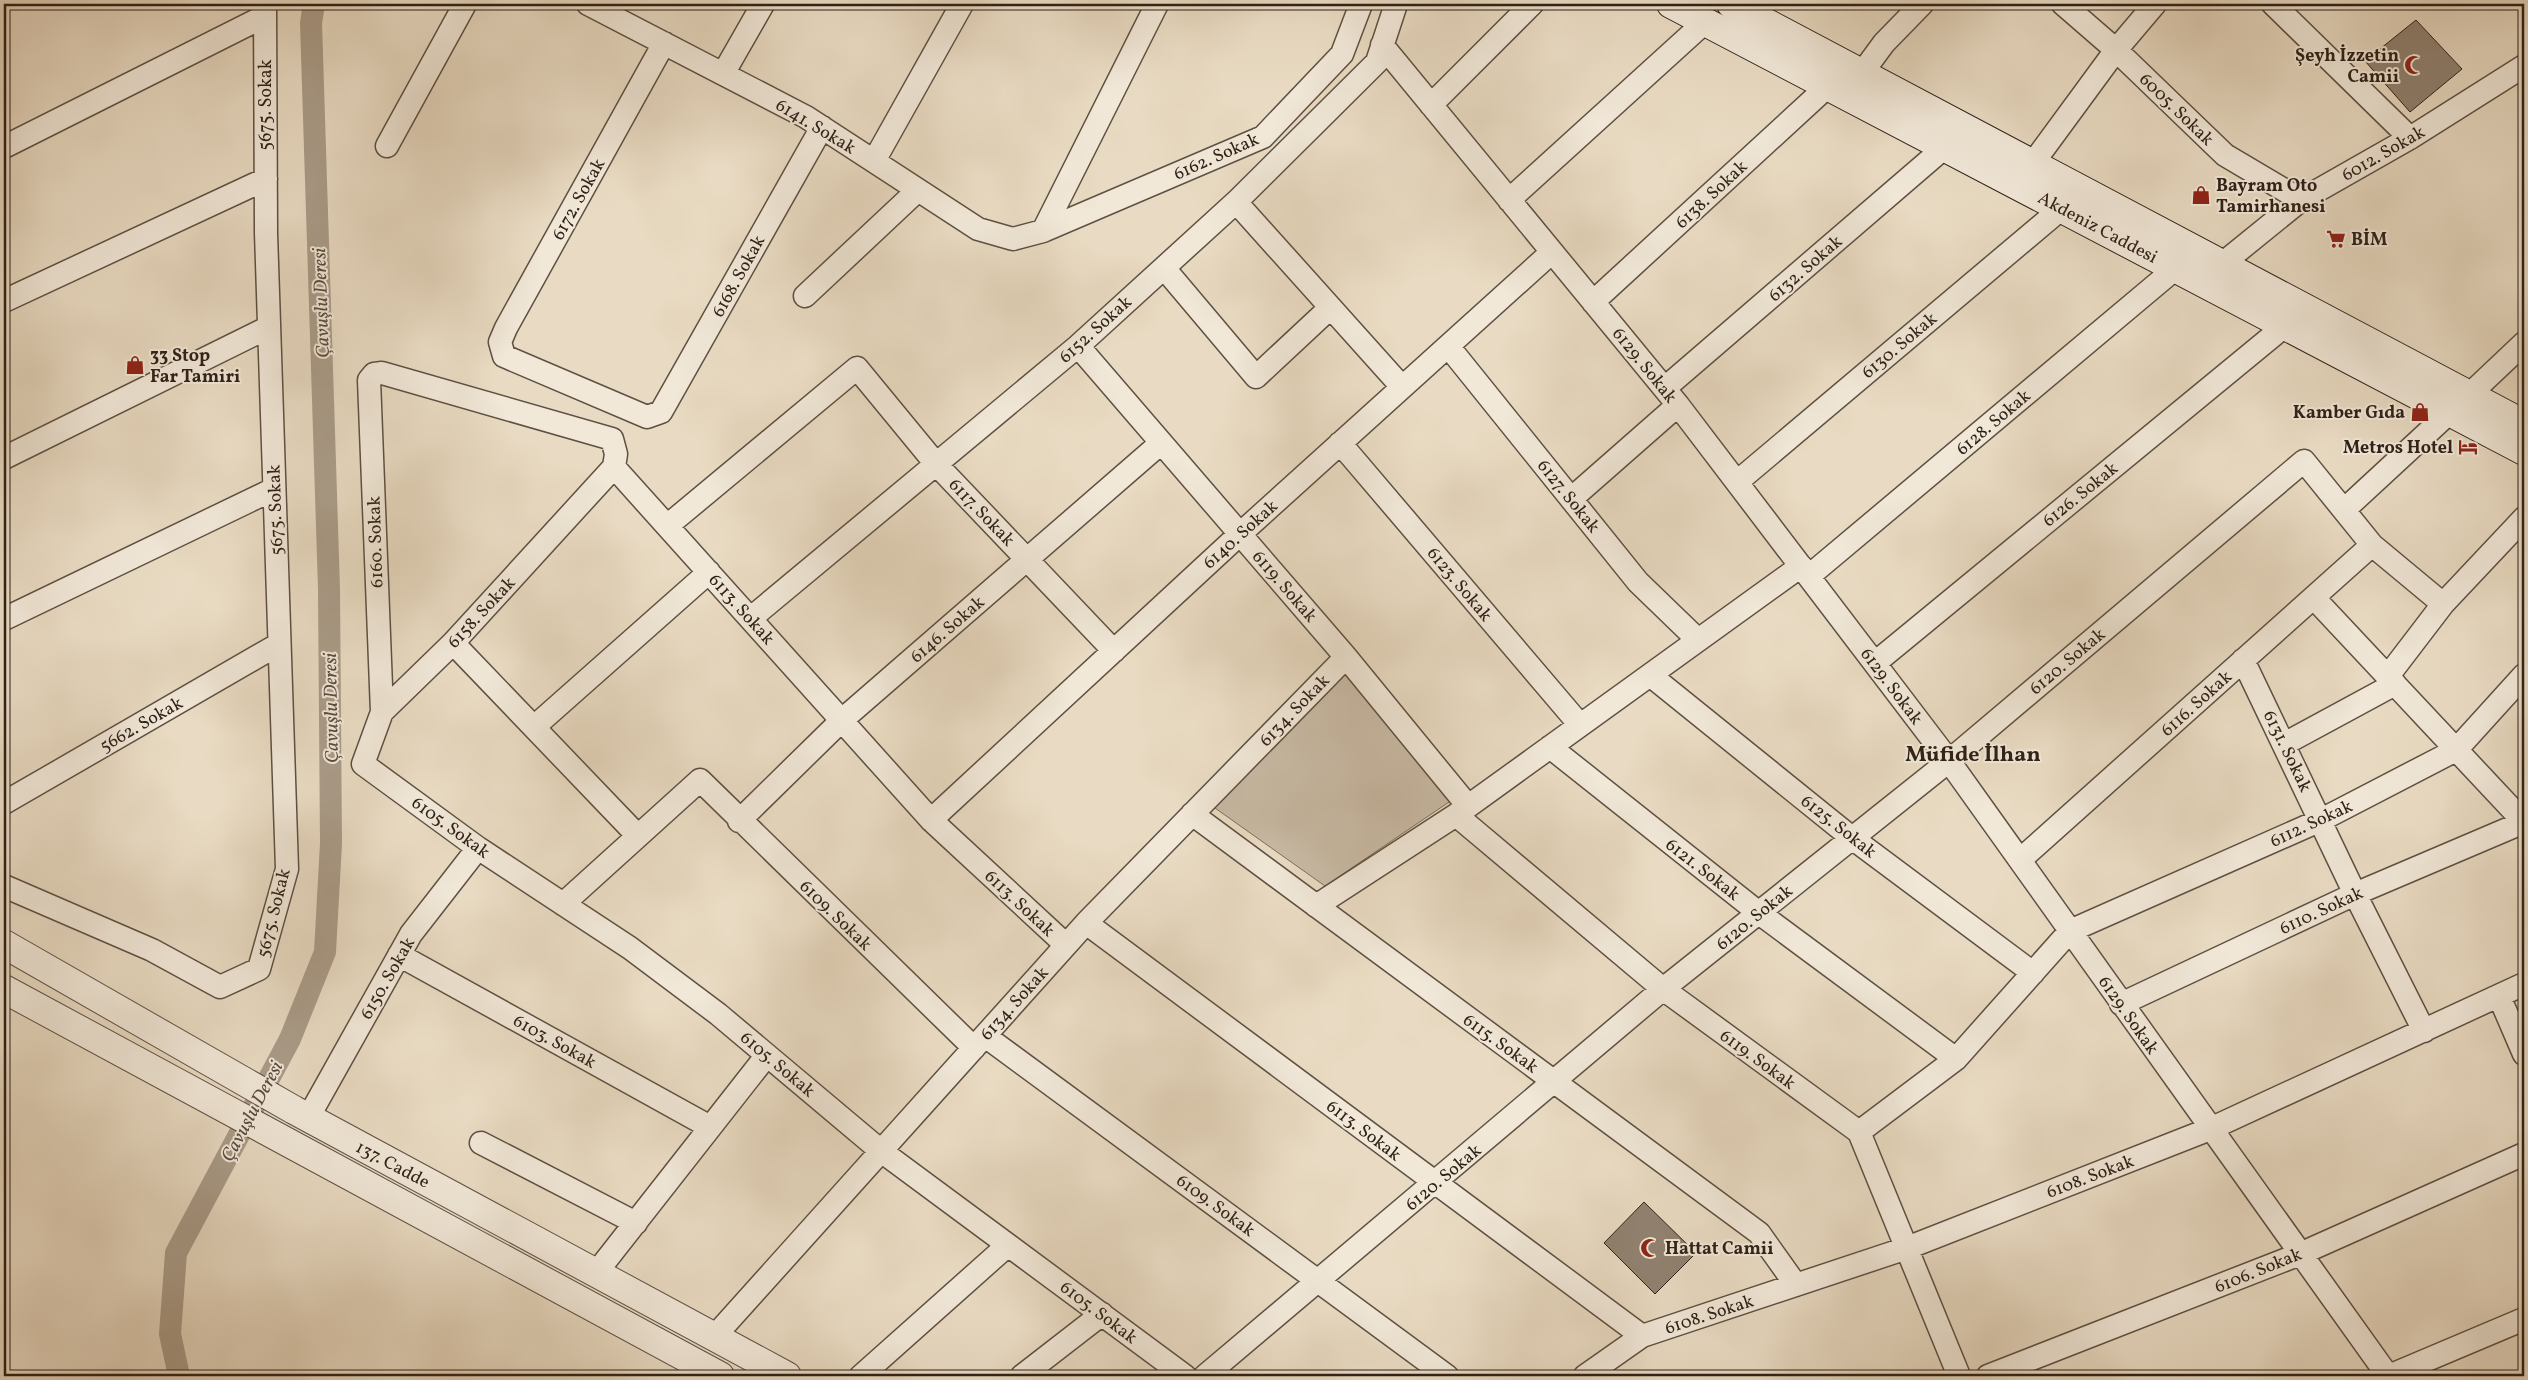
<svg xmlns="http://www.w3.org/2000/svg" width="2528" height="1380" viewBox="0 0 2528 1380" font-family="Vollkorn,serif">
<rect width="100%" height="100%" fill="#e9dbc3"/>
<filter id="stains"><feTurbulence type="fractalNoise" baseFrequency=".004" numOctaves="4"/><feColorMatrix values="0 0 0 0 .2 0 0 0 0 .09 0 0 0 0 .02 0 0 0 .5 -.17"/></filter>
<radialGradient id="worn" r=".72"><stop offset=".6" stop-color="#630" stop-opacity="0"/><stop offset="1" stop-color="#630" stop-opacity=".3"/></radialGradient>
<path fill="#c9bba6" stroke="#7c6e5f" d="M1346,668L1452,800L1325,886L1215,808Z"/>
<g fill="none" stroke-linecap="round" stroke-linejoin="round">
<path stroke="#aa9c89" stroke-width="22" d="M179,1376L170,1334L176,1253L290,1039L325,952L331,843L329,589L311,23L314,4"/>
</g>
<path fill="#908271" stroke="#2f2118" d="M2416,20L2462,69L2410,112L2365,61Z
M1644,1202L1696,1253L1655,1294L1604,1243Z"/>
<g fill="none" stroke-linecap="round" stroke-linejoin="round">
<g stroke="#5e5043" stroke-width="25">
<path id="minor" d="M588,4L806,117L978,229L1013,239L1043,231L1263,137L1342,54L1361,4
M2063,4L2116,50L2225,155L2301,200
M2273,4L2410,138
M664,43L506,328L500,342L504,356L647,417L661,412L822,127
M1382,45L1678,405L1949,761L2388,1376
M1862,73L1884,43L1922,4
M723,74L763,4
M1431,105L1532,4
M387,146L465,4
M4,147L265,16
M874,161L962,4
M2033,163L2116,50L2155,4
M1509,200L1705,22
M1236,202L1402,387
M1043,231L1157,4
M2222,264L2301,200L2410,138L2524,66
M1164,268L1256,377L1330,308
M805,296L918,190
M4,301L266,179
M1593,302L1828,86
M1078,346L1346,657L1468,806
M1448,346L1638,582L1698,640
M1665,388L1945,147
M2469,395L2524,343
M1340,443L1580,725
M4,458L269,327
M614,467L453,643L382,712L363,764L478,848L630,948L718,1014L881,1151L1185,1376
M614,467L931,820L1066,945
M1737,482L2062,208
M1571,499L1678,405
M2344,510L2450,412
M667,526L857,368L936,464L1114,651
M1809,576L2176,268
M2314,598L2524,822
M751,618L1078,346L1236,202L1377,62L1396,4
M4,619L274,489
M453,643L638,836
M2243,660L2355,894L2424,1031
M1875,663L2286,325
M1650,675L1852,838L2033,973
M2388,676L2443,604L2524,518
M382,712L369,380L374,374L382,373L612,439L616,454L614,467
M534,727L709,572
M2284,744L2395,684
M1550,747L1759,913L1956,1059
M4,803L279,644
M1192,814L1759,1233L1796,1285
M1456,815L1663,989L1859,1132L1959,1376
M931,820L1240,534L1552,252
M739,821L842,720L1161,443
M2020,860L2372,545
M4,886L152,950L220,987L259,969L287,869L266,233L265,4
M563,904L700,780L974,1048
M1316,906L1456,815L1801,566
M1086,923L1642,1336
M399,955L710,1127
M2499,996L2524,1054
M2121,1004L2355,894L2524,822
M985,1036L1447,1376
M308,1118L411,934L478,848
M1859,1132L1956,1059L2070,931L2321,820L2456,750L2524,675
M481,1143L636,1223
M596,1273L767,1055
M714,1337L1086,923L1346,657
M861,1376L1008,1245
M1022,1376L1102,1314
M1205,1376L1663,989L1949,761L2304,461L2372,545L2443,604
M1585,1376L1642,1336L1907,1248L2210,1129L2524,984
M1988,1376L2300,1254L2524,1154
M2389,1376L2524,1319"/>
</g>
<g stroke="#5e5043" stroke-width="30">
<path id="tertiary" d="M4,944L294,1110L787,1376
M4,989L720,1376"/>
</g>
<g stroke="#2f2118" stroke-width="30">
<path id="secondary" d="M1671,4L2524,451
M1731,4L2524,424"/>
</g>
<use href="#minor" stroke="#f1e8d8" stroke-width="22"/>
<use href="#tertiary" stroke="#f1e8d8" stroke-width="28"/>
<use href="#secondary" stroke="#f1e8d8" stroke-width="28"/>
</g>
<defs>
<g id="mosque-bare" transform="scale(1.5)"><path d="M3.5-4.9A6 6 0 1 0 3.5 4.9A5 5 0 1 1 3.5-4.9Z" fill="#8f2418" stroke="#f1e8d8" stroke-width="2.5" paint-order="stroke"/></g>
<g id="shop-bare" transform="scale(1.5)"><path d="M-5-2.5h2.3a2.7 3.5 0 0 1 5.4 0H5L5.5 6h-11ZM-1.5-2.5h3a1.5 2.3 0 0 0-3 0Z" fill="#8f2418" stroke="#f1e8d8" stroke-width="2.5" paint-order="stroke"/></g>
<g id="supermarket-bare" transform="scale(1.5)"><path d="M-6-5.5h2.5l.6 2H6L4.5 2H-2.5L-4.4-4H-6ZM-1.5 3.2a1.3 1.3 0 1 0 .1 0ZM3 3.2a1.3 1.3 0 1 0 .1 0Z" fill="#8f2418" stroke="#f1e8d8" stroke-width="2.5" paint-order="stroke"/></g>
<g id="hotel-bare" transform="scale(1.5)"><path d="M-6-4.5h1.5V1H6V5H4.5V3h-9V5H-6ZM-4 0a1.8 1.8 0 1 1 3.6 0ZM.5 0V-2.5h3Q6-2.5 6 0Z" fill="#8f2418" stroke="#f1e8d8" stroke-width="2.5" paint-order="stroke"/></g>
</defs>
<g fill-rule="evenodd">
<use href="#mosque-bare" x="2414" y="65"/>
<use href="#shop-bare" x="2201" y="195"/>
<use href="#supermarket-bare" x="2336" y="239"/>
<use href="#shop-bare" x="135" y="365"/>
<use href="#shop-bare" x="2420" y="412"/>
<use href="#hotel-bare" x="2468" y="447"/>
<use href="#mosque-bare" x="1650" y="1248"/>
</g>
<g text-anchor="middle" stroke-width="4" stroke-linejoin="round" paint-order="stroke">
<g font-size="18" font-weight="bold" fill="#2f2118" stroke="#f1e8d8" text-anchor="start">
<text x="2399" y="61" text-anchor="end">Şeyh İzzetin<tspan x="2399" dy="21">Camii</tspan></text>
<text x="2216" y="191">Bayram Oto<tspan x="2216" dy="21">Tamirhanesi</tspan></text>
<text x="2351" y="245">BİM</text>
<text x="150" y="361">33 Stop<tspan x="150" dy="21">Far Tamiri</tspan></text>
<text x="2405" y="418" text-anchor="end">Kamber Gıda</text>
<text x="2453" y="453" text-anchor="end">Metros Hotel</text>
<text x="1665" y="1254">Hattat Camii</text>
</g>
<g font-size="18" fill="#2f2118" stroke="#f1e8d8">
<text transform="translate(265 105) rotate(-90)" y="6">5675. Sokak</text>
<text transform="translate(2177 109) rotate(44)" y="6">6005. Sokak</text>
<text transform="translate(816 126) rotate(31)" y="6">6141. Sokak</text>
<text transform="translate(2383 153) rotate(-30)" y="6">6012. Sokak</text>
<text transform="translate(1216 156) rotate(-24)" y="6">6162. Sokak</text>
<text transform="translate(1711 194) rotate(-43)" y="6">6138. Sokak</text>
<text transform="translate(578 199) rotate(-61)" y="6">6172. Sokak</text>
<text transform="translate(2098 227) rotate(28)" y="6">Akdeniz Caddesi</text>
<text transform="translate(1805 268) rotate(-41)" y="6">6132. Sokak</text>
<text transform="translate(738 276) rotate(-61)" y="6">6168. Sokak</text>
<text transform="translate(1095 329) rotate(-42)" y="6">6152. Sokak</text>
<text transform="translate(1899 345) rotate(-40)" y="6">6130. Sokak</text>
<text transform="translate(1645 365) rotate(51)" y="6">6129. Sokak</text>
<text transform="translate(1993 422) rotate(-40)" y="6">6128. Sokak</text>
<text transform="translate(2080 494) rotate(-39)" y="6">6126. Sokak</text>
<text transform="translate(1569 496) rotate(51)" y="6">6127. Sokak</text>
<text transform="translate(275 510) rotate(-92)" y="6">5675. Sokak</text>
<text transform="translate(982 512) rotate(46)" y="6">6117. Sokak</text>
<text transform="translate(1240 534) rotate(-42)" y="6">6140. Sokak</text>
<text transform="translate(375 542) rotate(-92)" y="6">6160. Sokak</text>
<text transform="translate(1460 584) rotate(50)" y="6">6123. Sokak</text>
<text transform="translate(1285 586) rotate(49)" y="6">6119. Sokak</text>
<text transform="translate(742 609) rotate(48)" y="6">6113. Sokak</text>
<text transform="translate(481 612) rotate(-47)" y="6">6158. Sokak</text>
<text transform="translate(947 629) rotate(-41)" y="6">6146. Sokak</text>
<text transform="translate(2067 661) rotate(-40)" y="6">6120. Sokak</text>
<text transform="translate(1892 686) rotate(53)" y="6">6129. Sokak</text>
<text transform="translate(2196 703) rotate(-42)" y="6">6116. Sokak</text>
<text transform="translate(1294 710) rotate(-46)" y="6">6134. Sokak</text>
<text transform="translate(141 724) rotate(-30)" y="6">5662. Sokak</text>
<text transform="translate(2288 751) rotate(64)" y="6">6131. Sokak</text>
<text transform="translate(2311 823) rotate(-25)" y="6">6112. Sokak</text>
<text transform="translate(1839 826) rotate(38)" y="6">6125. Sokak</text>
<text transform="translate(451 827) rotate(36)" y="6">6105. Sokak</text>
<text transform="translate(1703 869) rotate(38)" y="6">6121. Sokak</text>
<text transform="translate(1020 903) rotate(43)" y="6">6113. Sokak</text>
<text transform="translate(2321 910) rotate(-25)" y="6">6110. Sokak</text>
<text transform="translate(273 913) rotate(-76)" y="6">5675. Sokak</text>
<text transform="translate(836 915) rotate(44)" y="6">6109. Sokak</text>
<text transform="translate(1754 917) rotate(-39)" y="6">6120. Sokak</text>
<text transform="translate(387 978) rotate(-60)" y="6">6150. Sokak</text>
<text transform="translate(1014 1003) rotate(-48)" y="6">6134. Sokak</text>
<text transform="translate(2129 1015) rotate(55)" y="6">6129. Sokak</text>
<text transform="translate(555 1041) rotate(29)" y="6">6103. Sokak</text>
<text transform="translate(1501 1043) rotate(36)" y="6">6115. Sokak</text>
<text transform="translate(1758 1059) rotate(36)" y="6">6119. Sokak</text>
<text transform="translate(778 1064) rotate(40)" y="6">6105. Sokak</text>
<text transform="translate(1364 1130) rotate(37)" y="6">6113. Sokak</text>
<text transform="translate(393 1164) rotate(28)" y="6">137. Cadde</text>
<text transform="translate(2090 1176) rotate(-21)" y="6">6108. Sokak</text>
<text transform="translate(1443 1177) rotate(-40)" y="6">6120. Sokak</text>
<text transform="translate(1216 1205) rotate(36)" y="6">6109. Sokak</text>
<text transform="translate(2258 1270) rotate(-22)" y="6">6106. Sokak</text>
<text transform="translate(1099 1312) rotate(37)" y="6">6105. Sokak</text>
<text transform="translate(1709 1314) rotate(-18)" y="6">6108. Sokak</text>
</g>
<g font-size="19" font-style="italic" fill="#5a4c40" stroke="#f1e8d8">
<text transform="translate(320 303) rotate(-92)" y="7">Çavuşlu Deresi</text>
<text transform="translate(330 708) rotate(-91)" y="7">Çavuşlu Deresi</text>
<text transform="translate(251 1111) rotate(-62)" y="7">Çavuşlu Deresi</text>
</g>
<g font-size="22" font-weight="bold" fill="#2f2118" stroke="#f1e8d8">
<text x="1973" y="761">Müfide İlhan</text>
</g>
</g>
<rect width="2528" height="1380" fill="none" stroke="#e9dbc3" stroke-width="20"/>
<rect x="5" y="5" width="2518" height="1370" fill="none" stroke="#2f2118" stroke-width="2.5"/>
<rect x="10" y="10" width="2508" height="1360" fill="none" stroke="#2f2118"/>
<rect width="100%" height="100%" filter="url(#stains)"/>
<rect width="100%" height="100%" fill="url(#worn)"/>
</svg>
